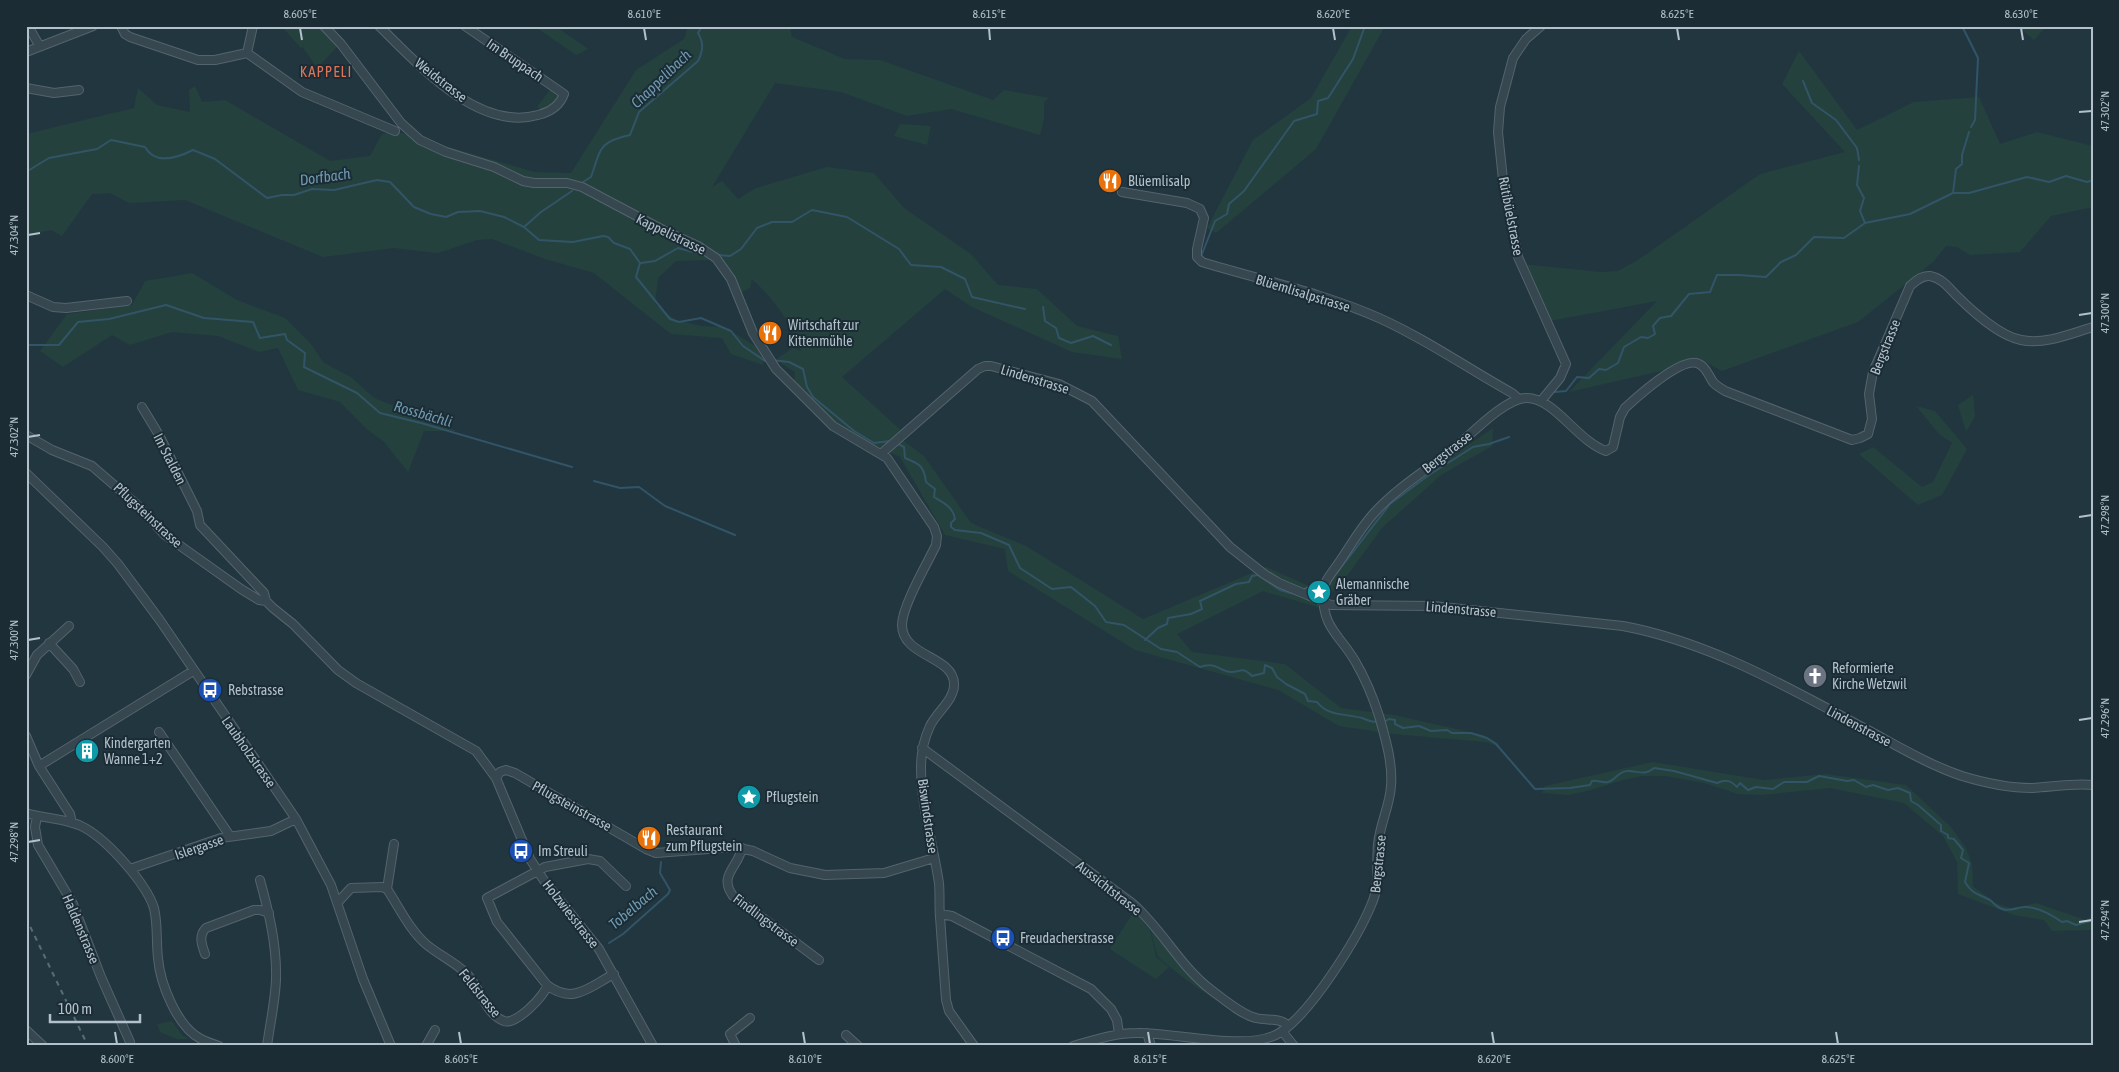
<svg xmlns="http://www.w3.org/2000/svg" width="2119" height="1072" viewBox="0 0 2119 1072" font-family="'Asap Condensed',sans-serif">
<rect width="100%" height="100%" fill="#223640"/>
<path fill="#24413e" d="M281,26H321L339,45L317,68L303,47L301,48Z
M534,26H555L588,49L576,55Z
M688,26H790L792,37L845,59L880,60L993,100L1004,90L1049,98L1044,102V118L1040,135L951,109L907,116L841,92L775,83L712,187L722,181L738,199L756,188L827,167L874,173L904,208L971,254L998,285L1037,289L1077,326L1118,336L1122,359L1072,352L972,307L945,289L842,377L905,434L899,439L904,441L924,456L971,523L1026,546L1143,619L1266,567L1318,590L1320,608L1263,591L1177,634L1192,652L1285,664L1341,708L1394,715L1483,735L1498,743L1499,747L1486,742L1393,734L1339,726L1278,690L1135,650L1008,571L1005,549L945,535L900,457L847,432L825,415L794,382L795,372L782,364L778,358L793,348L801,351C789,320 777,302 752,279L750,288L736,295L715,260L676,261L658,278L655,304L676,320L702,326L724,327L762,350L763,365L731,354L722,338L671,334L594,273L545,259L492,239L477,240L438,253L394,248L323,257L185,200L129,203L110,193L92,194L62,236L51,230L26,235V134L134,108L138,88L157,105L190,112L189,90L195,86L202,102L225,100L330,161L370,156L382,134L395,131L534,172L571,173L636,70L684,39Z
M1352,26H1385L1316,149L1216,233L1207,228L1253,140L1311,98Z
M2017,26H2047L2034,40Z
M1799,51L1857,130L1914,102L1979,97L2000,144L2037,132L2093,146V207L2051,216L2020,252L1970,255L1957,247L1946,246L1933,262L1858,322L1722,371L1698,358L1674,368L1569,392L1657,301L1549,321L1521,264L1601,272L1618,271L1638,260L1760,174L1845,152L1782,84Z
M552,87L559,93L557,104L542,110L537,107Z
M900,124L931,126L927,145L894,136Z
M192,273L237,300L285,318L311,344L324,363L351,377L374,398L457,431H424L408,472L384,442L368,430L340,402L298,390L278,348L259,352L218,336L172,332L130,345L112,335L63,367L40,351L67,314L132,305L145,281Z
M1973,395L1975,416L1966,432L1958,405Z
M1916,406L1935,411L1967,449L1942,495L1918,505L1859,454L1873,447L1922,487L1933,482L1952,443L1939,434Z
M1493,428L1492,446L1441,475L1382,528L1338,588L1332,592L1325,582L1363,528L1399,492Z
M1653,762L1764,780L1825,774L1906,785L1951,827L1966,848L1972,864L1973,886L1995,903L2010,908L2036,903L2086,920L2093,916V930L2052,931L2044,920L2014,915L1958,894L1957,862L1943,836L1904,803L1830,788L1762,795L1738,794L1704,783L1666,776H1643L1623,780L1591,790L1569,795L1542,793L1545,786Z
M1134,911L1150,930L1156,957L1169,967L1156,979L1110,949Z
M1149,923L1185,970L1253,1021C1242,1020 1163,965 1158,956C1154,948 1152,932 1149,923Z
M172,1021L182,1035L189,1039H177L160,1032L157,1024Z"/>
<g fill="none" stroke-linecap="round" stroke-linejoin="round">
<path stroke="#325467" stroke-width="2" d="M1962,26L1978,58L1975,120L1971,127
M1803,81L1812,103L1836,120L1857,148L1859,160
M1859,166L1857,185L1864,198L1860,211L1865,223
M26,172L49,158L97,149L111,140L145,147C155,165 177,158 193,150L215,159L267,198L282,195H294L312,189L334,190L377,180L390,182L414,207L431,214L446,217L458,212L480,211L504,217L524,227L539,240L573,242L603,236L608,237L614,243L630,249L640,263L636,277L670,319L679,322L701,318L731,331L743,346L765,361L768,360
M583,182L591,177C601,149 598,142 630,135L639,112L698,61C703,51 704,43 698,33L702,26
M1953,193L1956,169L1962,164V155L1969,132
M524,227L541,212L572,191
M1202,254L1215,221L1227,214L1229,204L1244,191L1294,121L1317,114L1318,101L1328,98L1353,59L1365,26
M718,255L730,256L741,249L757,228L772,222H792L812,210L847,217L899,249L911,265L941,267L965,279L972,297L1025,309
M641,263L655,261L678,248L697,253
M1043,307L1045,321L1056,328L1059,338L1071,343L1093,336L1111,345
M26,345H59L78,322L109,319L166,305L204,318L253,322L260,338L285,334L287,340L305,353L304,367L357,393L380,413L421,423L572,467
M772,360L789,362L803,369L807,387L813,397L854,431L874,443L890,441
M1555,392L1566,391L1577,377L1589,378L1599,369L1606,370L1618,363L1624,347L1641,337L1648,338L1655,334L1653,326L1660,318L1671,316L1689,294L1710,292L1717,275H1739L1766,277L1781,262L1796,255L1814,237L1844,238L1865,223L1910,214L1953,193H1969L2027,177L2049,182L2066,176L2087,182L2093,180
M898,444L904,447L905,458C920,464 924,466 926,482L935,489L934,497C944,503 953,507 955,519L951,523V527L955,530L981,533L1009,545L1020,568L1052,589L1071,587L1095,606L1106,622L1124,625L1161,649L1177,652L1200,667C1216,661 1221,672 1231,672C1242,672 1242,666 1252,676L1264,673L1265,665L1272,668L1277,677L1286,684L1305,694L1308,701L1317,702C1329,717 1344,713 1362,718C1367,720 1371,722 1377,722
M594,481L620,488L639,487L665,506L735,535
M1329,583L1390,504L1429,475L1473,447L1489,444L1509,437
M1145,640L1158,628L1167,624L1168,618L1191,614L1202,609L1200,601L1236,584L1249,582L1252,576L1258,575L1280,590L1298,595
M1384,722L1389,719L1395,720V724L1403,728L1419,726L1431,731L1447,730L1452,733H1471L1487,738L1496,744L1535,789L1570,788L1590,785L1592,781C1597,780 1603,783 1608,782C1616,780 1618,771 1628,771C1639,771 1645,776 1654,768L1674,771L1717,783C1726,779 1730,780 1737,787L1740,783L1748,790L1756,787L1773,789L1784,782H1807L1819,776L1847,781L1854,780L1866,787L1873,785L1888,790L1898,788L1910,793L1911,801L1918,805L1941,825V831L1948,835V838L1954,839L1963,850L1961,858L1969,863L1965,882C1973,895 1977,893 1990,900C1994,903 1996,907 2002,909C2010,912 2017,907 2025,907C2038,907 2052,915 2062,922L2067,921L2076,925L2093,920
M609,943L623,934L668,894L670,890L660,873L661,862"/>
<g stroke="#54646e" stroke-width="10">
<path id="minor" d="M28,26L39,45
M121,26L125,34L130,37L198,60H215L247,53
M324,26L341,44L401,123L420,140L446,152L494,167L523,181L534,183H567L582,187L665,231L698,246L716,258L731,279L753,333L776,369L833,426L887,458L934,527L937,536L936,545C927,564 902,606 902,625C902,657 954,656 954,684C955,699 936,713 930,726C924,739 921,753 921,767C921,806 933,844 939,883C940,894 939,905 940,917C942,945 944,972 946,1000L949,1011L974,1046
M379,26C418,64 478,132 538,115C550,112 560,105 564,94L465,26
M1541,26L1526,39L1513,58L1500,107L1498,132L1503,180L1518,257L1566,364L1560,378L1541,401
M26,52L93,26
M247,53L302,92L395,131
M247,53L253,26
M26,88L54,93L79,90
M1122,192L1187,203L1200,209L1204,218L1197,249V257L1202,262C1261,280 1323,293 1379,318C1426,339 1467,368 1512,393L1519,399
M26,295L53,307L66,308L127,301
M142,407L159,435L197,511L200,525L264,593L266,601L273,608L293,624L338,670L356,683L476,751L496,778L530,859L545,882L599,949L653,1046
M26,435L52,450L92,466L135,503L165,535L241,589L259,600L266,601
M882,453L978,369L985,366H991L1059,384L1092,401L1230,547L1264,574L1279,583L1331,605L1433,606L1623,626C1708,642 1784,685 1860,726C1893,743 1926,764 1962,776C1985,783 2008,788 2032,788C2053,787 2072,783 2093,785
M26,473L103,547L118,564L159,619L296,819L331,885L363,979L391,1046
M1306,593L1324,584
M49,643L73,669L80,682
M26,675L37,655L69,626
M159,732L230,836
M26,736L39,766L70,814L72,823
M922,748L1132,903C1162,929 1179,965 1210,989C1222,998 1242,1015 1256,1018C1267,1021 1280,1017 1288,1026
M39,766L193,671
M496,778L500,772L506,770L515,773L646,849L656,853L734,847L753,851L790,868L825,875L884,873L934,858
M26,813C45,819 67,818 85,828C108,841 146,883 154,908C158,925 156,941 158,958C160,983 177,1027 201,1039C207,1042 213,1044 219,1046
M37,816L35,827L38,845L73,904L101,977L130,1042
M742,848C738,868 718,875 733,896L819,960
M130,869L221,838L271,831L296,819
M260,880C269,913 277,945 276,980C275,1002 270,1024 267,1046
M387,889C399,907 410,931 427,945C439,955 455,962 467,974C480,987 485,1014 504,1021C515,1026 546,995 547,985
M387,889L394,844
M338,902L351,888L382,887L387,889
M940,914L952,916L1091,989L1111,1009L1117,1020L1119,1034
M205,954C202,945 198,936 206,928L254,910H260L269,913
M614,974C589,987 573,1005 547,985L497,922L487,898L545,867L588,859L600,861L626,886
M26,1030L43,1046
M1282,1031L1294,1046
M1147,1033L1151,1046
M846,1035L858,1046
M426,1046L435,1030
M736,1046L730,1034L750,1018
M1073,1046C1094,1040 1115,1033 1137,1033C1175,1032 1250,1053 1281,1032C1312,1011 1358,938 1372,903C1380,885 1376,864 1378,844C1380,824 1390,805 1391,786C1393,763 1385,737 1379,716C1373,697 1365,678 1355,661C1340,635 1323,629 1323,594C1323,581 1333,572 1340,561C1351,545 1361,527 1375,512C1397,488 1425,471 1451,451C1469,437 1503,399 1526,398C1554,397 1577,441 1606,451L1613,447L1620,417L1625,408C1637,397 1683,355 1699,364C1707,368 1708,375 1713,382C1716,386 1721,388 1725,391L1852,440L1860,438L1868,434L1872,419L1869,394L1873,372L1910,286C1915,282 1921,275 1930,276C1942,278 1949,288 1957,296C1972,311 2000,336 2021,340C2044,345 2070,334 2093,327"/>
</g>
<use href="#minor" stroke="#364750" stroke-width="8"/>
<path stroke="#586c77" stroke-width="2" stroke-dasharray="5 5" stroke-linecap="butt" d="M26,918L88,1046"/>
</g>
<path fill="none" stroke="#b2c1cb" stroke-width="2" d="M300,28L302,40M644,28L646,40M989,28L990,40M1333,28L1335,40M1677,28L1679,40M2021,28L2023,40M2079,112L2092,111M28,235L40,233M2079,315L2092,313M28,437L40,435M2079,517L2092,515M28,640L40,638M2079,720L2092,718M28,842L40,840M2079,922L2092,920M115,1032L117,1044M459,1032L461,1044M803,1032L805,1044M1148,1032L1150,1044M1492,1032L1494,1044M1836,1032L1838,1044"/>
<defs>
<g id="restaurant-disc" transform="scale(1.25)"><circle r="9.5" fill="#e8710a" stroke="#1b2c35"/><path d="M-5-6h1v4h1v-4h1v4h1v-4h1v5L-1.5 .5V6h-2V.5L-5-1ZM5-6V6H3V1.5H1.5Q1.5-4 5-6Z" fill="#fff"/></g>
<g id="sight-disc" transform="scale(1.25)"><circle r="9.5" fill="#0f9aa8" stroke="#1b2c35"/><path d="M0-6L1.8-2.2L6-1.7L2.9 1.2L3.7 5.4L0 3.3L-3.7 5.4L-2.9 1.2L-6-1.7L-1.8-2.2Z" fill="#fff"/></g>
<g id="church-disc" transform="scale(1.25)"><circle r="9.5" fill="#6b7280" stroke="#1b2c35"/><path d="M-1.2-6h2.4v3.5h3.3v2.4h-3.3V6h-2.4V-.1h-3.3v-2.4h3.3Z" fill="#fff"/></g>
<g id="bus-disc" transform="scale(1.25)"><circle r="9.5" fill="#1a4fb4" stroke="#1b2c35"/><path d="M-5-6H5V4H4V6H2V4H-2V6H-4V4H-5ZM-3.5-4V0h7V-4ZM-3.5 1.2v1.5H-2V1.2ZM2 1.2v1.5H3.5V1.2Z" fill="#fff"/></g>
<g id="building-disc" transform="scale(1.25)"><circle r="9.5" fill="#0f9aa8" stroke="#1b2c35"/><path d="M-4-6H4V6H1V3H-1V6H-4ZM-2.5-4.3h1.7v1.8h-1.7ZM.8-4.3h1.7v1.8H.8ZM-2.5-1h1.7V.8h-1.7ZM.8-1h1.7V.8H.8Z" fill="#fff"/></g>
</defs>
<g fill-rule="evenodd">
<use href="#restaurant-disc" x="1110" y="181"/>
<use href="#restaurant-disc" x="770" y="333"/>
<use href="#sight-disc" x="1319" y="592"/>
<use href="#church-disc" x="1815" y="676"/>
<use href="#bus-disc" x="210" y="690"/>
<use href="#building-disc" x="87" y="751"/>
<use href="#sight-disc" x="749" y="797"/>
<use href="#restaurant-disc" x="649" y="838"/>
<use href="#bus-disc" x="521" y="851"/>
<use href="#bus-disc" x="1003" y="938"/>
</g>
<g text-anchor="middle" stroke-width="4" stroke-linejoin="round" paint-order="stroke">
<g font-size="14" fill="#b2c1cb" stroke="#1b2c35">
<text transform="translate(515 60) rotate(34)" y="5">Im Bruppach</text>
<text transform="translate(441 80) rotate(38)" y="5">Weidstrasse</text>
<text transform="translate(1511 216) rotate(79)" y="5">Rütibüelstrasse</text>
<text transform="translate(671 234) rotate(26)" y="5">Kappelistrasse</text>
<text transform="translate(1303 293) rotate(17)" y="5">Blüemlisalpstrasse</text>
<text transform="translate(1885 347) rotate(-68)" y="5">Bergstrasse</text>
<text transform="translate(1035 379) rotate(17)" y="5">Lindenstrasse</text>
<text transform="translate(1447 452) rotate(-38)" y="5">Bergstrasse</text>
<text transform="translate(170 459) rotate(63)" y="5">Im Stalden</text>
<text transform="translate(148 515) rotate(43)" y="5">Pflugsteinstrasse</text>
<text transform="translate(1461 609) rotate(5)" y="5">Lindenstrasse</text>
<text transform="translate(1859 726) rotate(28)" y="5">Lindenstrasse</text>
<text transform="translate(249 752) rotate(55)" y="5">Laubholzstrasse</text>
<text transform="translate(572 806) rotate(29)" y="5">Pflugsteinstrasse</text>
<text transform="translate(928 816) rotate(82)" y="5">Biswindstrasse</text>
<text transform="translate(199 847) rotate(-19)" y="5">Islergasse</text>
<text transform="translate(1378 864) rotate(-84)" y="5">Bergstrasse</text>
<text transform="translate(1109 888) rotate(38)" y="5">Aussichtstrasse</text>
<text transform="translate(571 914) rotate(52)" y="5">Holzwiesstrasse</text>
<text transform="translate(766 920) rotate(37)" y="5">Findlingstrasse</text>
<text transform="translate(81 929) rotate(67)" y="5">Haldenstrasse</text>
<text transform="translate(480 993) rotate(51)" y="5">Feldstrasse</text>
</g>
<g font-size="14" fill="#b2c1cb" stroke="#1b2c35" text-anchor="start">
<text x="1128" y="186">Blüemlisalp</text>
<text x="788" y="330">Wirtschaft zur<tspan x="788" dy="16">Kittenmühle</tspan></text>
<text x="1336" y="589">Alemannische<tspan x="1336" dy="16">Gräber</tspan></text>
<text x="1832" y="673">Reformierte<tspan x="1832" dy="16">Kirche Wetzwil</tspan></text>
<text x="228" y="695">Rebstrasse</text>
<text x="104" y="748">Kindergarten<tspan x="104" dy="16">Wanne 1+2</tspan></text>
<text x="766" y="802">Pflugstein</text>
<text x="666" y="835">Restaurant<tspan x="666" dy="16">zum Pflugstein</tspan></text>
<text x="538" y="856">Im Streuli</text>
<text x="1020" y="943">Freudacherstrasse</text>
</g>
<g font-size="15" letter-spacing="1" fill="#de755a" stroke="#1b2c35">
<text x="326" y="77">KAPPELI</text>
</g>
<g font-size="15" font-style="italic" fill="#709ab1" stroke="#1b2c35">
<text transform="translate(661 79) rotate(-44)" y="5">Chappelibach</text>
<text transform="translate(325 177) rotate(-8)" y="5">Dorfbach</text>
<text transform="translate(423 414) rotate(16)" y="5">Rossbächli</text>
<text transform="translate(633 908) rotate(-40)" y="5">Tobelbach</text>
</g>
</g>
<rect width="2119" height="1072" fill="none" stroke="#1b2c35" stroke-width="55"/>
<path d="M50 1014v8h90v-8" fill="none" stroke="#b2c1cb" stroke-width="2.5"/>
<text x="58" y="1014" font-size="15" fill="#b2c1cb" stroke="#1b2c35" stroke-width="4" paint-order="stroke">100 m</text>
<rect x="28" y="28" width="2064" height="1016" fill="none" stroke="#b2c1cb" stroke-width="2"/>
<g font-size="12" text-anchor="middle" fill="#b2c1cb">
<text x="300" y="18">8.605°E</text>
<text x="644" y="18">8.610°E</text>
<text x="989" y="18">8.615°E</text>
<text x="1333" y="18">8.620°E</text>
<text x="1677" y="18">8.625°E</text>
<text x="2021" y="18">8.630°E</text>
<text transform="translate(2105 111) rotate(-90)" y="4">47.302°N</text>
<text transform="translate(14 235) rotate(-90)" y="4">47.304°N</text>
<text transform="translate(2105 313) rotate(-90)" y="4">47.300°N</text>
<text transform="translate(14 437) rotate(-90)" y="4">47.302°N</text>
<text transform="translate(2105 515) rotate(-90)" y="4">47.298°N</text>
<text transform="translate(14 640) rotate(-90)" y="4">47.300°N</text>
<text transform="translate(2105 718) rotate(-90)" y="4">47.296°N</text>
<text transform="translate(14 842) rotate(-90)" y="4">47.298°N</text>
<text transform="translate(2105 920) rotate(-90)" y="4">47.294°N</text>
<text x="117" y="1063">8.600°E</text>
<text x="461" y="1063">8.605°E</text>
<text x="805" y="1063">8.610°E</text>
<text x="1150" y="1063">8.615°E</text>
<text x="1494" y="1063">8.620°E</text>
<text x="1838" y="1063">8.625°E</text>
</g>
</svg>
